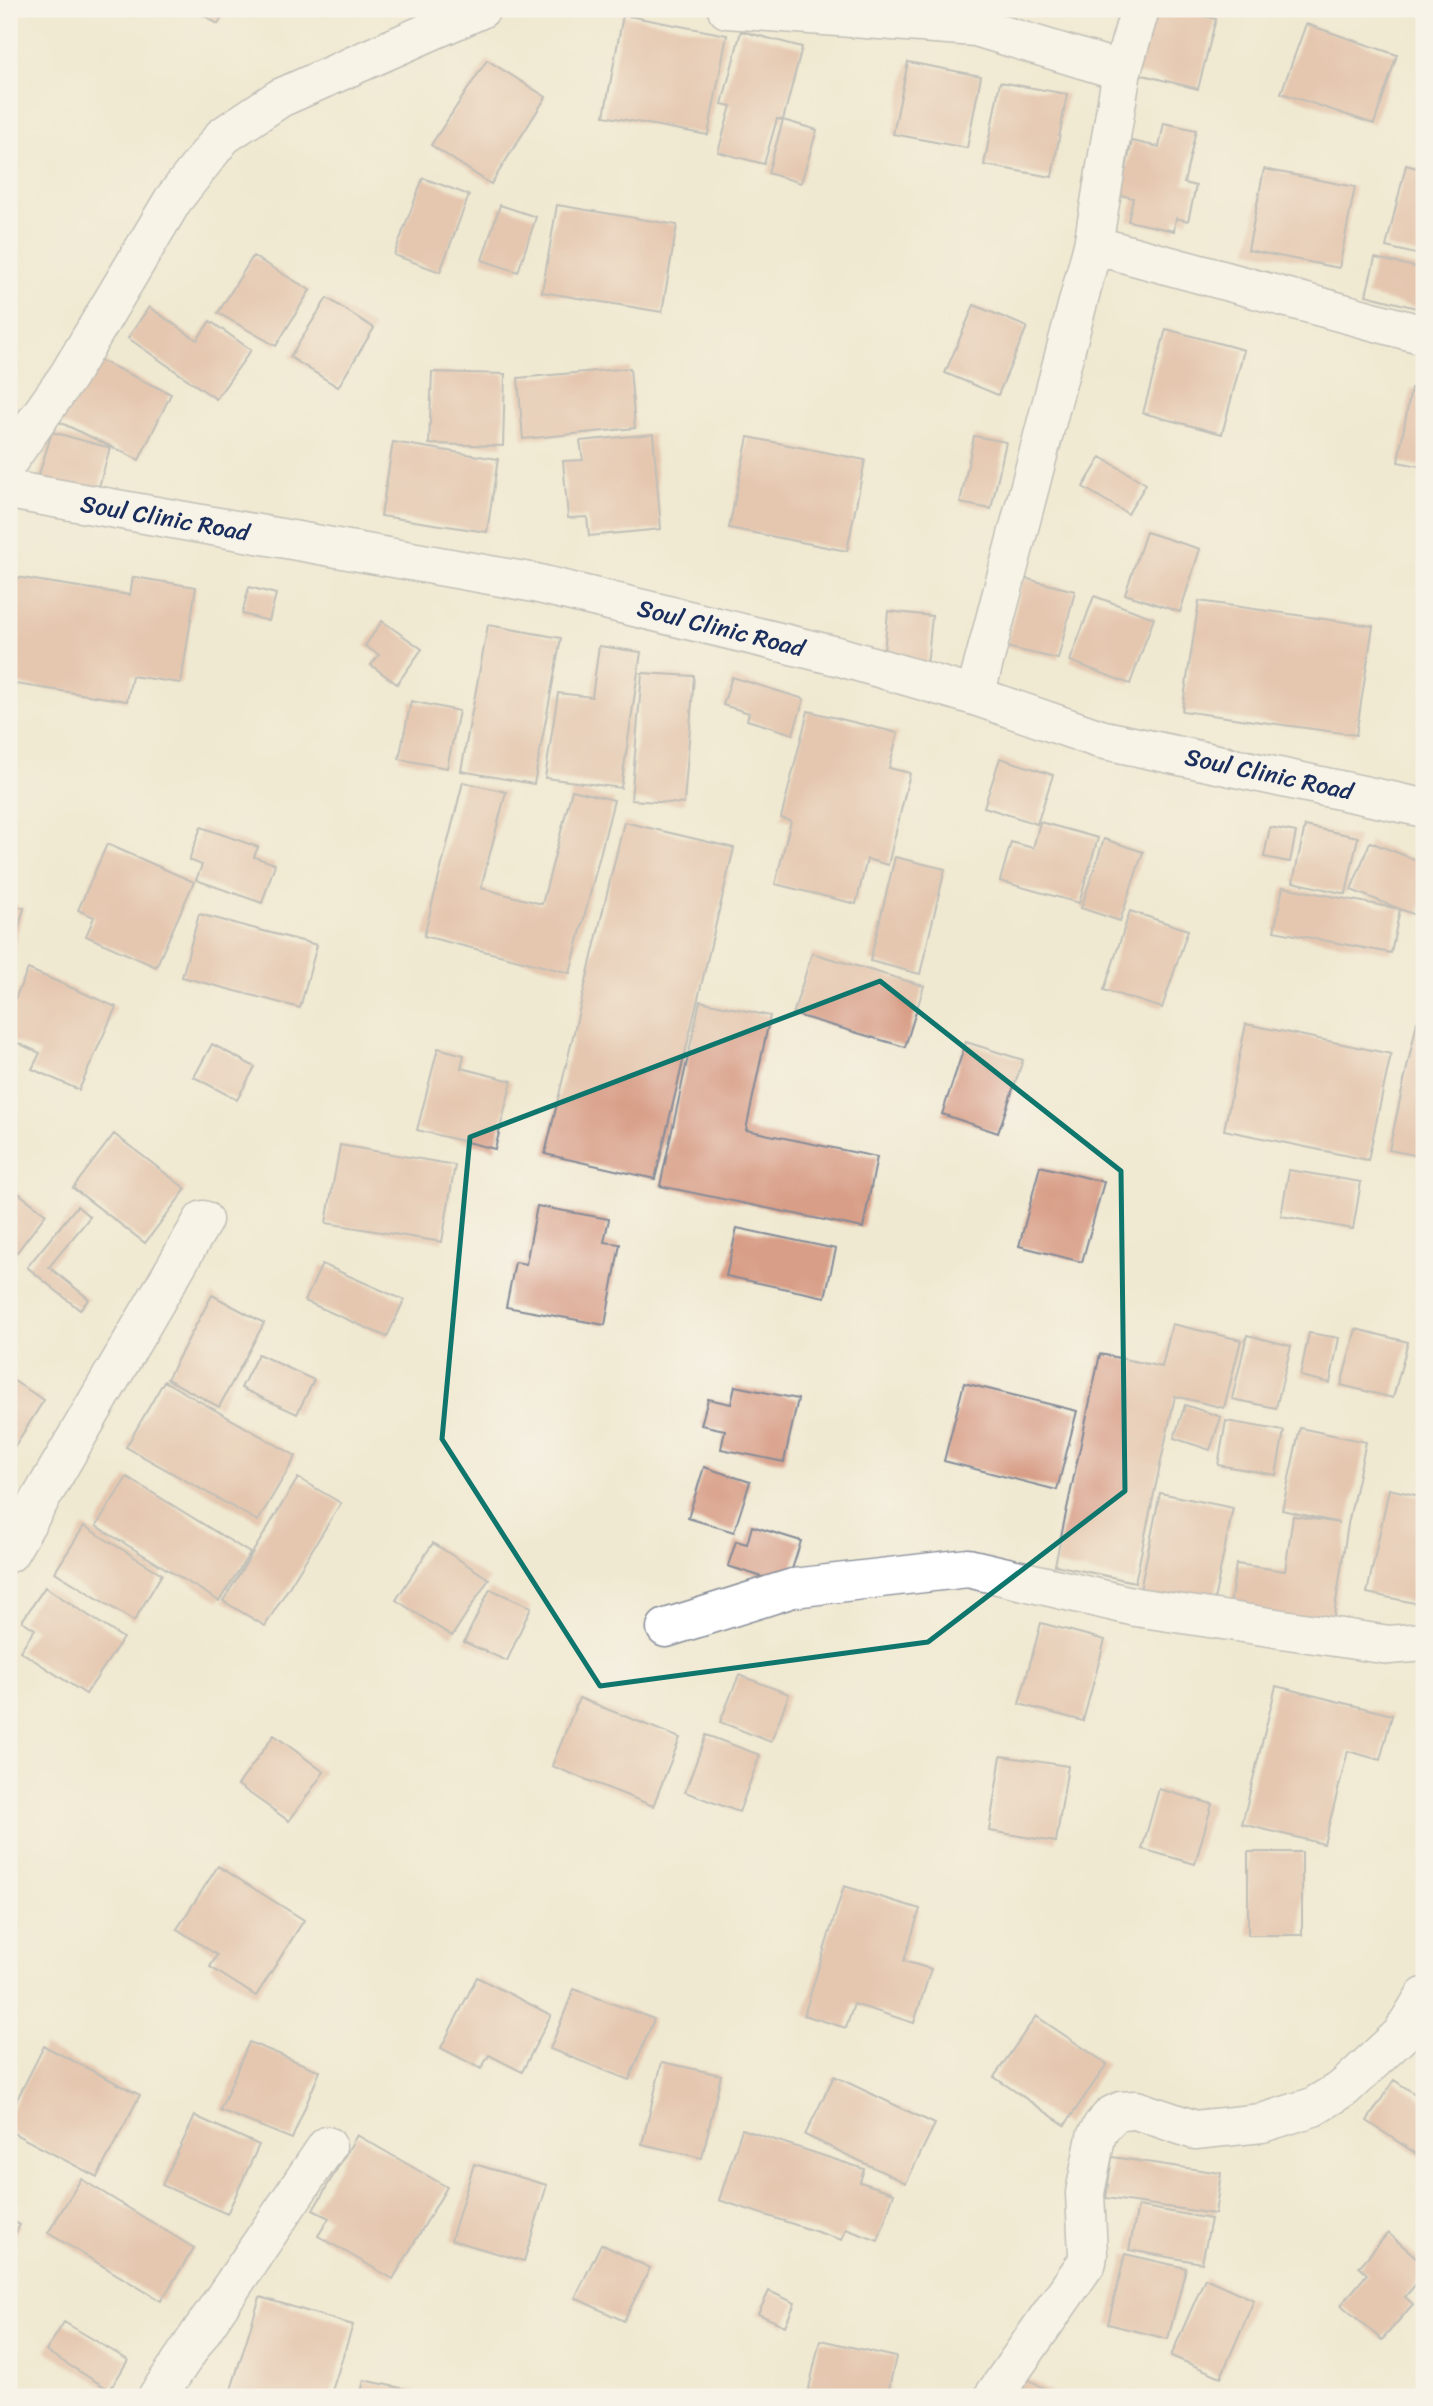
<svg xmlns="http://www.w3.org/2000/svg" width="1433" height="2406" viewBox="0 0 1433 2406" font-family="Sriracha,sans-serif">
<rect width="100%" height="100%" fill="#f7f3e8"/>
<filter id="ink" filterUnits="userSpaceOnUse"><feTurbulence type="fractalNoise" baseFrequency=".0143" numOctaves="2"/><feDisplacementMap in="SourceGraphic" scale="14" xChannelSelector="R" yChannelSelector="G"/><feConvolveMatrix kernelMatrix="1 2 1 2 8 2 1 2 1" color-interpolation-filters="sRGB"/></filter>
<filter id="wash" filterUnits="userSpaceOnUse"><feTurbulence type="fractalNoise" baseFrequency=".00686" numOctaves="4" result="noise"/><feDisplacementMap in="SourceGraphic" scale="28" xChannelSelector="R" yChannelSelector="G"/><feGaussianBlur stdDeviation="1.57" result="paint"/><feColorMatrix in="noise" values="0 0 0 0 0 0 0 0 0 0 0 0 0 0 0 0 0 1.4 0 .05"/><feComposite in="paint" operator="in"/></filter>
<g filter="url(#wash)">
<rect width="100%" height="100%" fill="#f0e9d2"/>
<g id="blocks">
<path fill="#d89e87" d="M194,9H227L218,24Z
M1148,9H1175L1216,19L1198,89L1131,72Z
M623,15L727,35L708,135L604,116Z
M1306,24L1397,55L1374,124L1281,93Z
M741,31L802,47L783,120L777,119L764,164L718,152L731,106L722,104Z
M487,60L546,97L491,184L431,145Z
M908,62L981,76L967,148L893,134Z
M1000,82L1067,94L1052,177L984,165Z
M783,120L817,130L801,183L768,173Z
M1164,123L1196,130L1184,183L1196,186L1188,221L1176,218L1174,231L1128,221L1133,198L1120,195L1132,141L1159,147Z
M1406,165L1424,170V256L1386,247Z
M1264,169L1355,187L1339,268L1248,250Z
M423,178L469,195L440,272L394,255Z
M500,205L536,217L518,272L482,260Z
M557,205L677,225L662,312L542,292Z
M253,256L310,290L276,346L218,313Z
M1375,258L1424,269V310L1366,295Z
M327,298L374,328L338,387L290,357Z
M974,305L1027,327L998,395L945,373Z
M149,307L197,340L210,321L251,350L216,399L128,338Z
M1166,329L1244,350L1222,434L1143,413Z
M95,358L171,394L139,460L53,419Z
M630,368L635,428L523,439L518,378Z
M432,372L505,374L503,446L429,444Z
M1411,388L1424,390V467L1398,462Z
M52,432L110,448L95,501L36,484Z
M653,434L661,529L589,536L587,517L568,518L563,461L583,460L580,441Z
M974,436L1006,442L991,509L960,503Z
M748,437L865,460L847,551L729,528Z
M393,442L498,459L487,532L381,516Z
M1101,457L1146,484L1128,514L1083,487Z
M1146,532L1200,549L1180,612L1125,594Z
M9,576L130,595L133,577L196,587L181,683L132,676L127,701L9,683Z
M1023,578L1075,591L1058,659L1006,647Z
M249,587L276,594L269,621L242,614Z
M1094,596L1154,618L1130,684L1070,661Z
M1199,601L1373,626L1356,735L1182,711Z
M888,611L932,616L927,667L883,663Z
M382,621L422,649L397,684L371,665L379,655L365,646Z
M488,625L561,638L534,784L461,771Z
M599,646L641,652L621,788L545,778L558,693L592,697Z
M642,673L694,676L684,804L631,800Z
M732,677L804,699L793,734L747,720L749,713L723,705Z
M411,701L459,711L447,768L399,759Z
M808,711L898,733L889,768L910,773L888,865L867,859L856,904L775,884L791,821L781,818Z
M1000,758L1053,775L1037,824L984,807Z
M463,782L506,792L481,888L542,904L572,790L614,800L570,973L424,936Z
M624,822L734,848L655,1179L545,1154Z
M1040,822L1098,838L1079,903L1000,881L1011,842L1033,848Z
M1305,826L1358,837L1346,894L1293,882Z
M201,827L258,847L254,857L275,864L262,903L196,880L202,865L189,860Z
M1270,827L1296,832L1290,862L1264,857Z
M1104,839L1143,852L1120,921L1081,908Z
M1370,842L1424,863V900L1418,916L1351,890Z
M107,844L194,882L156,967L86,936L94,917L78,910Z
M895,857L945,869L920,974L870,961Z
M1283,887L1400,909L1391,953L1274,931Z
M9,904L24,908L10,961H9Z
M1130,911L1188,930L1162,1008L1104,990Z
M199,914L317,945L300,1008L182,977Z
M812,953L924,986L905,1047L793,1014Z
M28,969L116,1007L79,1090L32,1069L40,1053L9,1039V1012Z
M700,1001L770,1016L746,1130L877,1157L863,1228L660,1186Z
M1417,1022L1424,1024V1157L1389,1150Z
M1246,1024L1391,1054L1368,1160L1224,1130Z
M966,1042L1023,1060L998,1133L942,1114Z
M212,1044L255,1067L237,1100L194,1077Z
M438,1048L464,1055L461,1068L512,1081L495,1149L417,1130Z
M114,1134L186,1189L145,1243L73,1188Z
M340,1145L455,1165L442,1242L326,1223Z
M1040,1166L1104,1182L1082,1262L1019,1246Z
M1289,1170L1361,1182L1353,1229L1281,1216Z
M17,1192L46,1214L17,1252L9,1246V1204Z
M77,1206L90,1217L49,1267L89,1299L80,1310L27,1267Z
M537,1206L609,1219L604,1242L620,1244L605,1325L506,1307L515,1262L526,1264Z
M737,1228L836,1249L825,1297L726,1276Z
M322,1264L404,1300L387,1337L305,1301Z
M212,1295L264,1323L219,1407L167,1379Z
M1172,1324L1241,1340L1224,1408L1175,1396L1135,1582L1055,1565L1100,1354L1162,1367Z
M1356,1329L1408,1342L1393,1398L1341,1385Z
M1309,1333L1339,1338L1330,1383L1300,1376Z
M1247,1335L1291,1346L1276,1408L1232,1399Z
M258,1354L314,1380L297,1414L241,1388Z
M9,1378L44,1400L9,1455Z
M164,1381L296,1456L258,1521L126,1447Z
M964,1383L1077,1411L1057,1490L944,1461Z
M735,1386L798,1399L784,1462L721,1449L725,1430L701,1425L708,1399L731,1404Z
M1185,1405L1221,1417L1210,1450L1174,1438Z
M1226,1421L1284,1431L1276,1475L1218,1465Z
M1300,1428L1366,1442L1348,1524L1332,1628L1229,1613L1236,1564L1285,1571L1293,1516L1339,1523L1282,1510Z
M704,1467L750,1482L734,1532L688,1518Z
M127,1477L250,1553L219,1601L96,1526Z
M298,1478L341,1503L265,1626L223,1601Z
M1389,1489L1424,1497V1605L1367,1593Z
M1160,1493L1233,1508L1212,1610L1139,1595Z
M84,1526L162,1574L134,1621L55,1572Z
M752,1526L801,1541L787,1585L728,1566L736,1541L747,1544Z
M433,1543L489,1579L452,1636L396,1600Z
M45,1587L123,1638L86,1694L20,1651L35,1629L22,1621Z
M490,1589L531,1607L507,1661L464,1642Z
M1041,1623L1105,1640L1083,1721L1019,1704Z
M739,1675L789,1694L771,1742L720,1722Z
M1276,1686L1392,1715L1380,1760L1348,1751L1324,1844L1242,1824Z
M579,1698L680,1738L653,1806L552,1766Z
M274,1735L324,1772L289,1821L238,1785Z
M706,1735L760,1755L739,1812L685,1792Z
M1001,1756L1068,1766L1056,1842L989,1831Z
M1159,1789L1212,1804L1195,1864L1142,1849Z
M1248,1852H1302V1935H1248Z
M218,1866L304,1920L256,1996L210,1967L217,1955L177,1929Z
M844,1886L920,1909L904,1961L931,1969L914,2023L854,2004L846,2028L804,2015Z
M477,1977L551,2015L522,2072L489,2055L481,2069L441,2048Z
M574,1989L654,2019L629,2080L550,2049Z
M1036,2016L1107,2064L1065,2125L994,2077Z
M249,2042L320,2071L292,2139L220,2110Z
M44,2046L140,2095L97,2177L9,2131V2115Z
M662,2062L721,2075L702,2158L642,2144Z
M834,2076L935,2124L906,2183L805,2135Z
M1394,2080L1424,2100V2152L1421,2157L1367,2121Z
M195,2116L259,2145L227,2214L162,2185Z
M742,2129L864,2169L860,2182L894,2193L878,2241L846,2229L842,2240L719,2200Z
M357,2135L447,2187L393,2279L318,2236L329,2218L313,2210Z
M1112,2157L1221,2173L1215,2214L1106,2198Z
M474,2164L547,2185L524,2261L451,2240Z
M81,2179L194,2248L161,2301L48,2233Z
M1138,2206L1211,2219L1202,2263L1129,2250Z
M9,2219L20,2225L9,2244Z
M1388,2233L1424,2264V2274L1405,2297L1413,2304L1382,2340L1341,2305L1367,2274L1359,2267Z
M601,2244L650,2268L624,2321L575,2298Z
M1125,2254L1186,2268L1168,2339L1108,2324Z
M1205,2278L1254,2300L1221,2377L1171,2356Z
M769,2291L795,2303L785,2326L758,2314Z
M260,2297L353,2325L330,2397H243L230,2393Z
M64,2322L128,2360L110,2390L46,2351Z
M820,2340L896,2357L887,2397H807Z
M1014,2371L1059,2397H998Z
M364,2380L432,2395L431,2397H360Z"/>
</g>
</g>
<g filter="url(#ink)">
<use href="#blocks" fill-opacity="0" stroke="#868c98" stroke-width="2"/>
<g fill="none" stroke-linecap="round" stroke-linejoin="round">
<g stroke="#868c98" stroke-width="41">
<path id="minor" d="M727,9L976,27L1122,71L1093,245L975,696
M1122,71L1140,9
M1093,245L1424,335
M9,460L68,376L173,200L223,136L280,98L481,9
M9,490L535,583L841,657L975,696L1100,739L1424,808
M9,1553L203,1220
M666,1628L793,1588L968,1568L1136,1607L1389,1645L1424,1642
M157,2397L327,2146
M993,2397L1087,2262L1088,2254L1085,2193L1096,2137L1102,2126L1112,2115L1121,2111L1136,2110L1195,2130L1262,2123L1313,2107L1344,2088L1401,2035L1424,1997"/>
</g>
<use href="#minor" stroke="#fff" stroke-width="38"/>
</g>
</g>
<path d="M0 0H1433V2406H0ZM880,981L1121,1171L1125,1491L928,1642L600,1686L442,1439L470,1137Z" fill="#f0e9d2" fill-opacity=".55" fill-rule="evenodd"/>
<path fill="none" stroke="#0f766e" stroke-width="5" stroke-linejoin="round" d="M880,981L1121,1171L1125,1491L928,1642L600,1686L442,1439L470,1137Z"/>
<g text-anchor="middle" stroke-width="5" stroke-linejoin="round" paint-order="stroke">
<g font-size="24" fill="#1b2f5e" stroke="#f7f3e8">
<text transform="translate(165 518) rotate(10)" y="8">Soul Clinic Road</text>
<text transform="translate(721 628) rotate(14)" y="8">Soul Clinic Road</text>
<text transform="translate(1269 774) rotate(12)" y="8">Soul Clinic Road</text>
</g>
</g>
<rect width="1433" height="2406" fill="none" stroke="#f7f3e8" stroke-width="35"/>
</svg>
